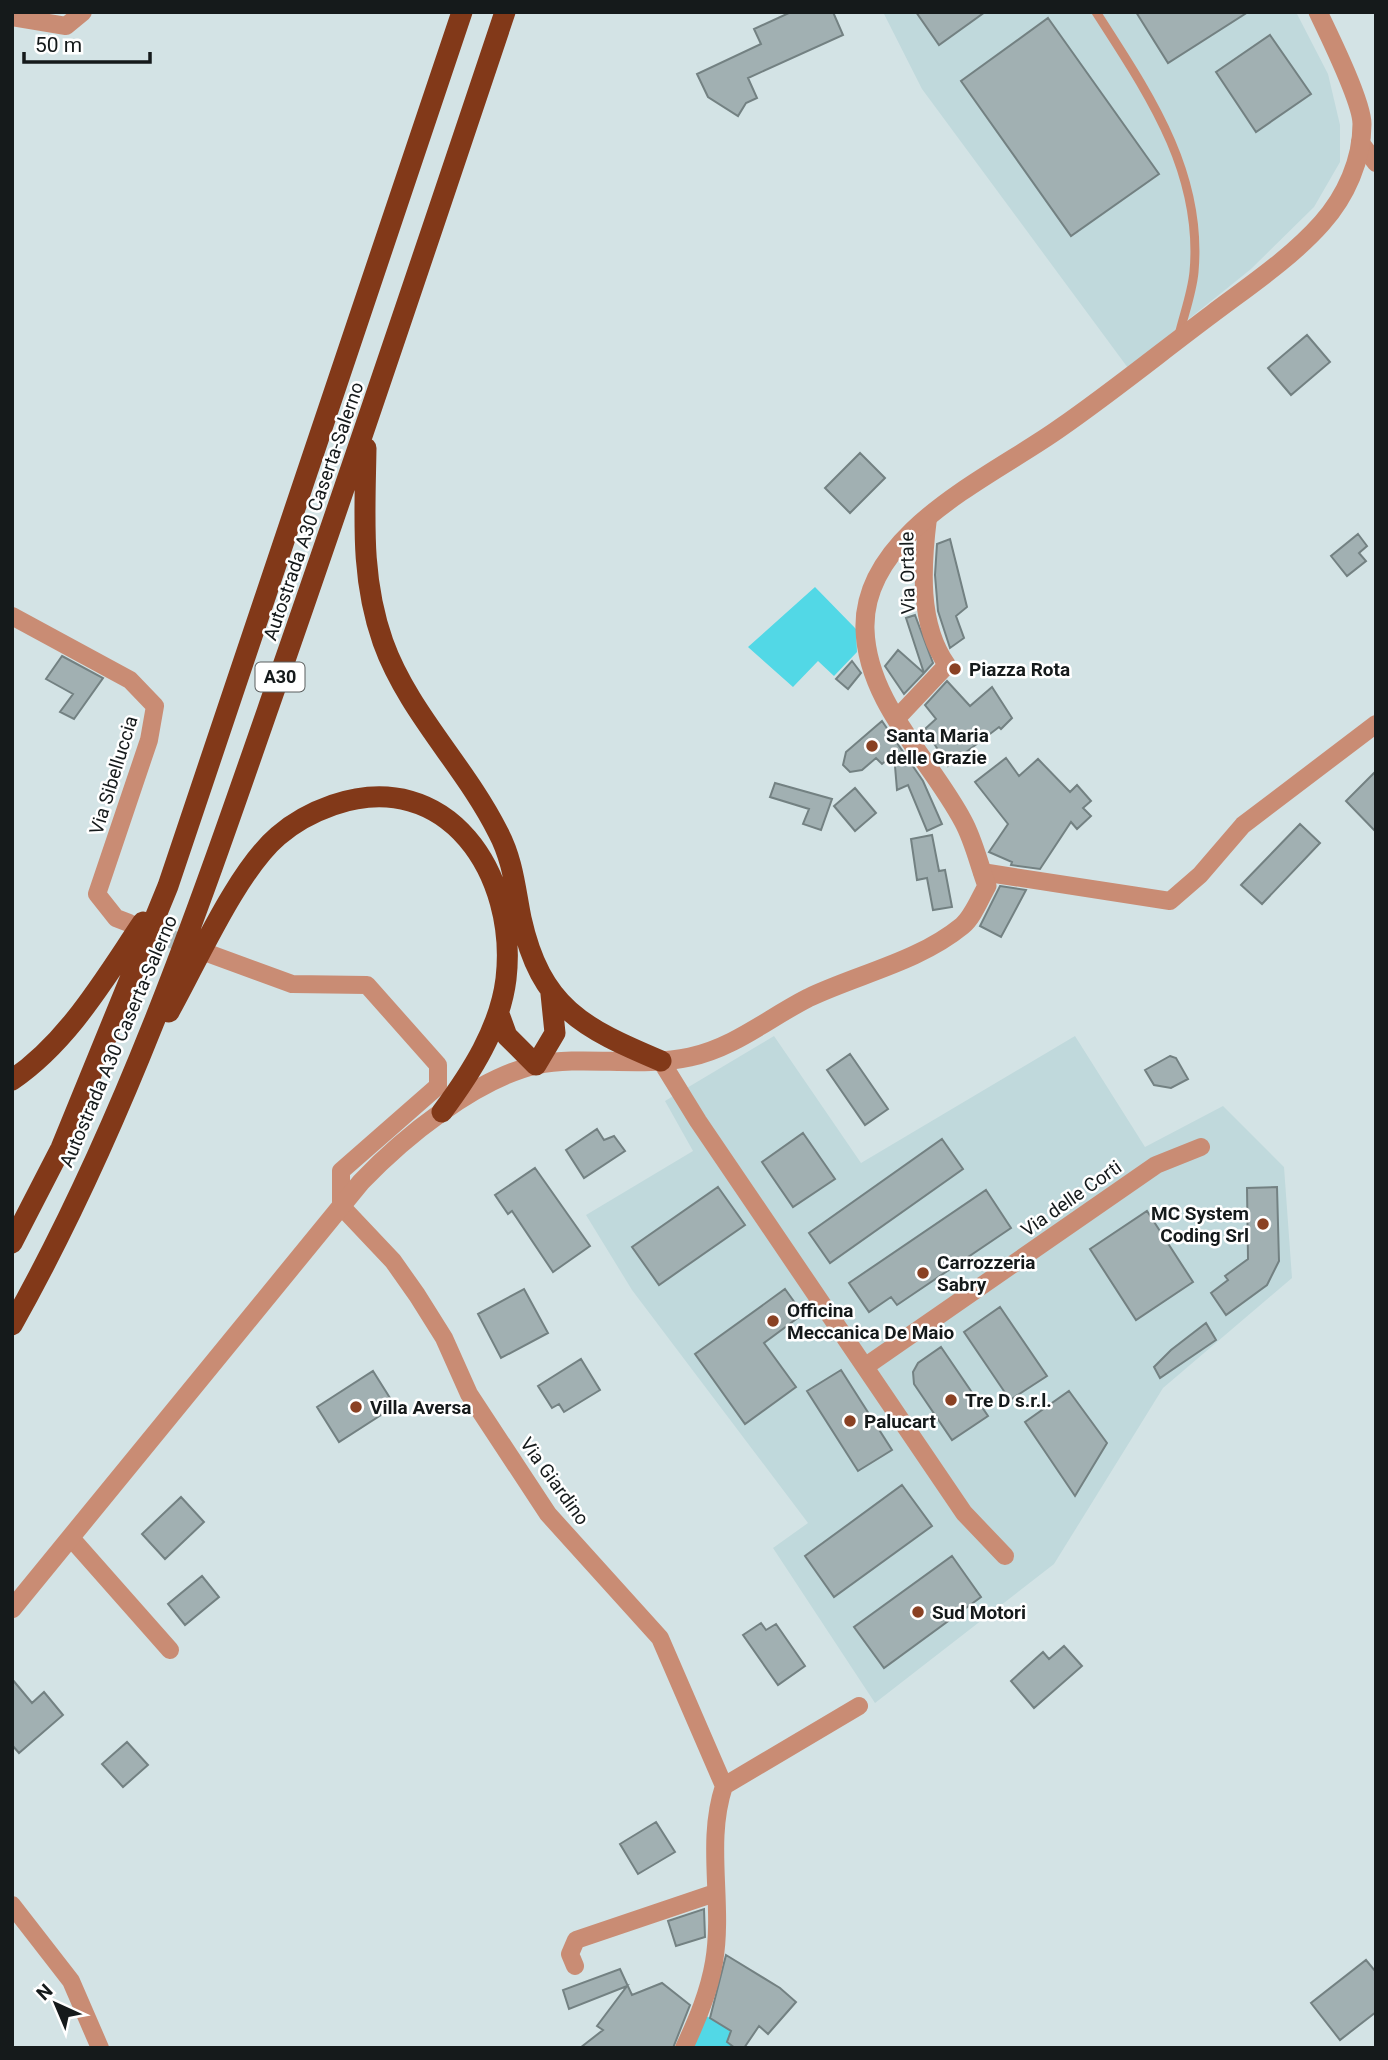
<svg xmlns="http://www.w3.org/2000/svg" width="1388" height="2060" viewBox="0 0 1388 2060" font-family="Roboto,sans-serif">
<rect width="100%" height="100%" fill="#d3e3e5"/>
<path fill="#c0d9dc" d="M883,12H1296L1328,74L1340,125V162L1314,207L1251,269L1128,368L922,89Z
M774,1036L861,1163L1075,1036L1145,1147L1223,1106L1284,1167L1292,1278L1163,1388L1054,1564L875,1703L773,1548L808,1523L632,1290L586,1215L693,1151L665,1101Z"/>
<path fill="#52d8e6" d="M815,587L856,629L857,652L834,676L818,661L793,687L748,647Z
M705,2015L731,2031L727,2042L735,2048H691Z"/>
<path fill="#a1b0b2" stroke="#738182" stroke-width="2" d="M791,12H833L843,35L748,78L757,98L746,103L738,116L708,97L697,74L761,44L754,29Z
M916,12H985L939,45Z
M1136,12H1248L1168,63Z
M1048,18L1159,174L1071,236L961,81Z
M1270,35L1311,94L1256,132L1216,72Z
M1307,335L1330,362L1291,395L1268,368Z
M860,453L885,478L850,513L825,488Z
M1358,534L1367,546L1359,553L1366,561L1347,576L1331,556Z
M950,539L967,607L956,616L964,638L950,648L938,611L935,575L937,544Z
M915,615L933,663L924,673L906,618Z
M898,650L924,673L904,694L885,666Z
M62,656L103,678L74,719L60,712L73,694L46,679Z
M852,661L861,673L848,689L836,679Z
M947,681L970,706L992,687L1012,718L1001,729L999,727L948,766L925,729L936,719L925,705Z
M882,721L923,781L942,824L927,831L908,785L897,790L894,754L882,764L876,758L862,770L850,772L843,765L846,752Z
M1006,758L1019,776L1038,759L1070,792L1077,785L1091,801L1083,808L1091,816L1077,829L1071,822L1040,869L1011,865L1012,862L989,852L1008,824L975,782Z
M1376,771V832L1346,801Z
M775,783L832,799L821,830L803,824L809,809L770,797Z
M855,788L876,813L855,831L834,806Z
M1300,824L1320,843L1262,904L1241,885Z
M932,835L939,871L945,870L952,907L933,910L927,878L917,880L911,839Z
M1000,886L1026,890L1001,937L980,926Z
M850,1054L888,1109L865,1125L827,1070Z
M1170,1056L1176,1058L1188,1079L1171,1088L1154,1085L1145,1070Z
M597,1129L604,1140L614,1136L625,1151L584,1178L566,1150Z
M803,1133L835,1179L793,1207L762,1162Z
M942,1139L963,1169L830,1263L809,1233Z
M535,1168L590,1246L553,1272L512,1211L508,1214L495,1195Z
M718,1187L745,1225L659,1285L632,1247Z
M1277,1187L1279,1261L1267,1285L1226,1315L1211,1293L1228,1280L1225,1276L1248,1259L1247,1188Z
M986,1190L1011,1228L897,1305L891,1297L869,1312L849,1283Z
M1147,1211L1193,1282L1136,1320L1090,1249Z
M524,1289L548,1333L501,1358L478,1314Z
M785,1289L803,1314L764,1343L796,1387L745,1424L695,1354Z
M1000,1307L1047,1376L1010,1400L964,1332Z
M1206,1323L1216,1340L1160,1378L1154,1367L1171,1350Z
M941,1347L988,1416L952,1440L914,1384L913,1372L918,1363Z
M581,1359L600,1390L564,1412L559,1404L552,1408L538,1386Z
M841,1370L892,1450L858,1471L807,1391Z
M373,1371L395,1406L339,1442L317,1407Z
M1069,1391L1107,1443L1075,1496L1025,1422Z
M902,1485L932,1526L834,1597L805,1556Z
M181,1497L204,1522L165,1559L142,1534Z
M952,1556L981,1597L884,1668L854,1627Z
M202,1576L219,1597L185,1625L168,1604Z
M761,1623L766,1630L776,1624L805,1666L778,1685L743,1635Z
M1064,1646L1082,1666L1034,1708L1011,1681L1043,1652L1049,1659Z
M12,1679L32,1703L44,1692L63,1715L19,1753L12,1745Z
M127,1742L148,1765L123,1787L102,1764Z
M656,1822L675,1852L638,1874L620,1844Z
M704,1909L705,1937L676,1946L668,1921Z
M726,1955L780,1988L796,2002L768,2034L759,2026L744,2048H735L727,2042L731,2031L710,2018Z
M1366,1960L1376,1972V2012L1340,2040L1311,2003Z
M620,1969L632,1995L662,1983L690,2005L673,2048H580L603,2030L597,2026L627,1986L569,2009L563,1990Z"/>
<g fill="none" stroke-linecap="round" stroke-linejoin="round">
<path stroke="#adbbbd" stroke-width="18" stroke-dasharray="18 9" stroke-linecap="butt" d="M139,927L195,948"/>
<path stroke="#c98c74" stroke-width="9" d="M1096,12C1148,93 1203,172 1194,272C1192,293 1184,314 1179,335"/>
<path stroke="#c98c74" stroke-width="18" d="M12,17L66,26L83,12
M1360,142L1376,163
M12,616L130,680L155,706L149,740L97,894L116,918L129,923
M897,718L947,665C918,624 922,566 928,518
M982,872L1170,901L1200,875L1243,825L1376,724
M210,954L292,984L367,985L438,1065V1086L341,1171V1206L393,1261L417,1295L444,1338L469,1394L548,1514L660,1638L724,1786
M661,1061L698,1121L964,1513L1005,1556
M866,1366L1156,1165L1201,1147
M71,1538L170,1650
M12,1905L71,1981L100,2048
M575,1966L570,1954L576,1940L715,1893
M684,2048C697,2020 709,1992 714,1962C724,1903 705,1843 724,1786L859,1706"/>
<path stroke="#c98c74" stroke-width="19" d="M12,1609L361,1182C403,1138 475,1079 536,1065C582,1055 641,1068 690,1057C735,1047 767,1019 808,998C858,974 918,962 962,926C973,917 980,898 987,886C979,865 974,841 963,821C931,760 867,703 865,629C862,532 993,476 1060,428C1112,392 1161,352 1212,314C1249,286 1291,258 1322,223C1346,196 1362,160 1362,124C1362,102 1329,35 1318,12"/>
<path stroke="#823919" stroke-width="21" d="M366,448C365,515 360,577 383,642C408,712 465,766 498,832C513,860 515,888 521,918C541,1008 583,1028 661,1061
M169,1012C197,962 237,871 278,836C294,822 313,812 333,805C448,766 518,875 506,979C500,1028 471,1073 442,1112
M499,1014L507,1036L536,1065L555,1033L551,994
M12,1080C69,1041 105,978 143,922
M12,1243L61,1148L168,886L462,12
M12,1325C123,1128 197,913 271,700C351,472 428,242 505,12"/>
</g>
<g fill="#8a4123" stroke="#fff" stroke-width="2.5">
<circle cx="955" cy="669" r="7"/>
<circle cx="872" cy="746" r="7"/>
<circle cx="1263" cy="1224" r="7"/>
<circle cx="923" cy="1273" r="7"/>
<circle cx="773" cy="1321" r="7"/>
<circle cx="951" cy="1400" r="7"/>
<circle cx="356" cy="1407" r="7"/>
<circle cx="850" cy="1421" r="7"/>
<circle cx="918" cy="1612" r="7"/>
</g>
<g text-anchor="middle" stroke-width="5" stroke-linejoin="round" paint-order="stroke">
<rect fill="#fff" stroke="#5b5f5f" stroke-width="2" x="255.5" y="662.5" width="49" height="29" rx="5"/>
<g font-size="18" font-weight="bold" fill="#151a1b">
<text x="280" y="683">A30</text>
</g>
<g font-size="19" fill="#151a1b" stroke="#fff">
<text transform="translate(313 511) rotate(-71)" y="7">Autostrada A30 Caserta-Salerno</text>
<text transform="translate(907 573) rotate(-91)" y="7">Via Ortale</text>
<text transform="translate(113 775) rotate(-73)" y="7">Via Sibelluccia</text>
<text transform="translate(118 1041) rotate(-67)" y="7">Autostrada A30 Caserta-Salerno</text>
<text transform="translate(1071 1198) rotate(-35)" y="7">Via delle Corti</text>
<text transform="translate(555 1481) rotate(54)" y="7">Via Giardino</text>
</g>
<g font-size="19" font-weight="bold" fill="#151a1b" stroke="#fff" text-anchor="start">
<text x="969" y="676">Piazza Rota</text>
<text x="886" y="742">Santa Maria<tspan x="886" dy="22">delle Grazie</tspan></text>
<text x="1249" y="1220" text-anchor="end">MC System<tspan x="1249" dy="22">Coding Srl</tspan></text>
<text x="937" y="1269">Carrozzeria<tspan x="937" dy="22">Sabry</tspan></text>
<text x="787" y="1317">Officina<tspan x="787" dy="22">Meccanica De Maio</tspan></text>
<text x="965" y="1407">Tre D s.r.l.</text>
<text x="370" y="1414">Villa Aversa</text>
<text x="864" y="1428">Palucart</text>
<text x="932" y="1619">Sud Motori</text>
</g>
</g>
<rect width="1388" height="2060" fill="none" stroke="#151a1b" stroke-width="28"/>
<g transform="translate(56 2004) rotate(316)" stroke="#ffffff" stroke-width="5" paint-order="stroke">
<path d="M0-5L12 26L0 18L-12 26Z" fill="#151a1b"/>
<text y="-10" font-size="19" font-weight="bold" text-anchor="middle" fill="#151a1b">N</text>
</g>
<path d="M24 52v10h126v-10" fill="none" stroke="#151a1b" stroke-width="3.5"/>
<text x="35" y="52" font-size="21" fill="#151a1b" stroke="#ffffff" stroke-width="5" paint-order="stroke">50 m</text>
</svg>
